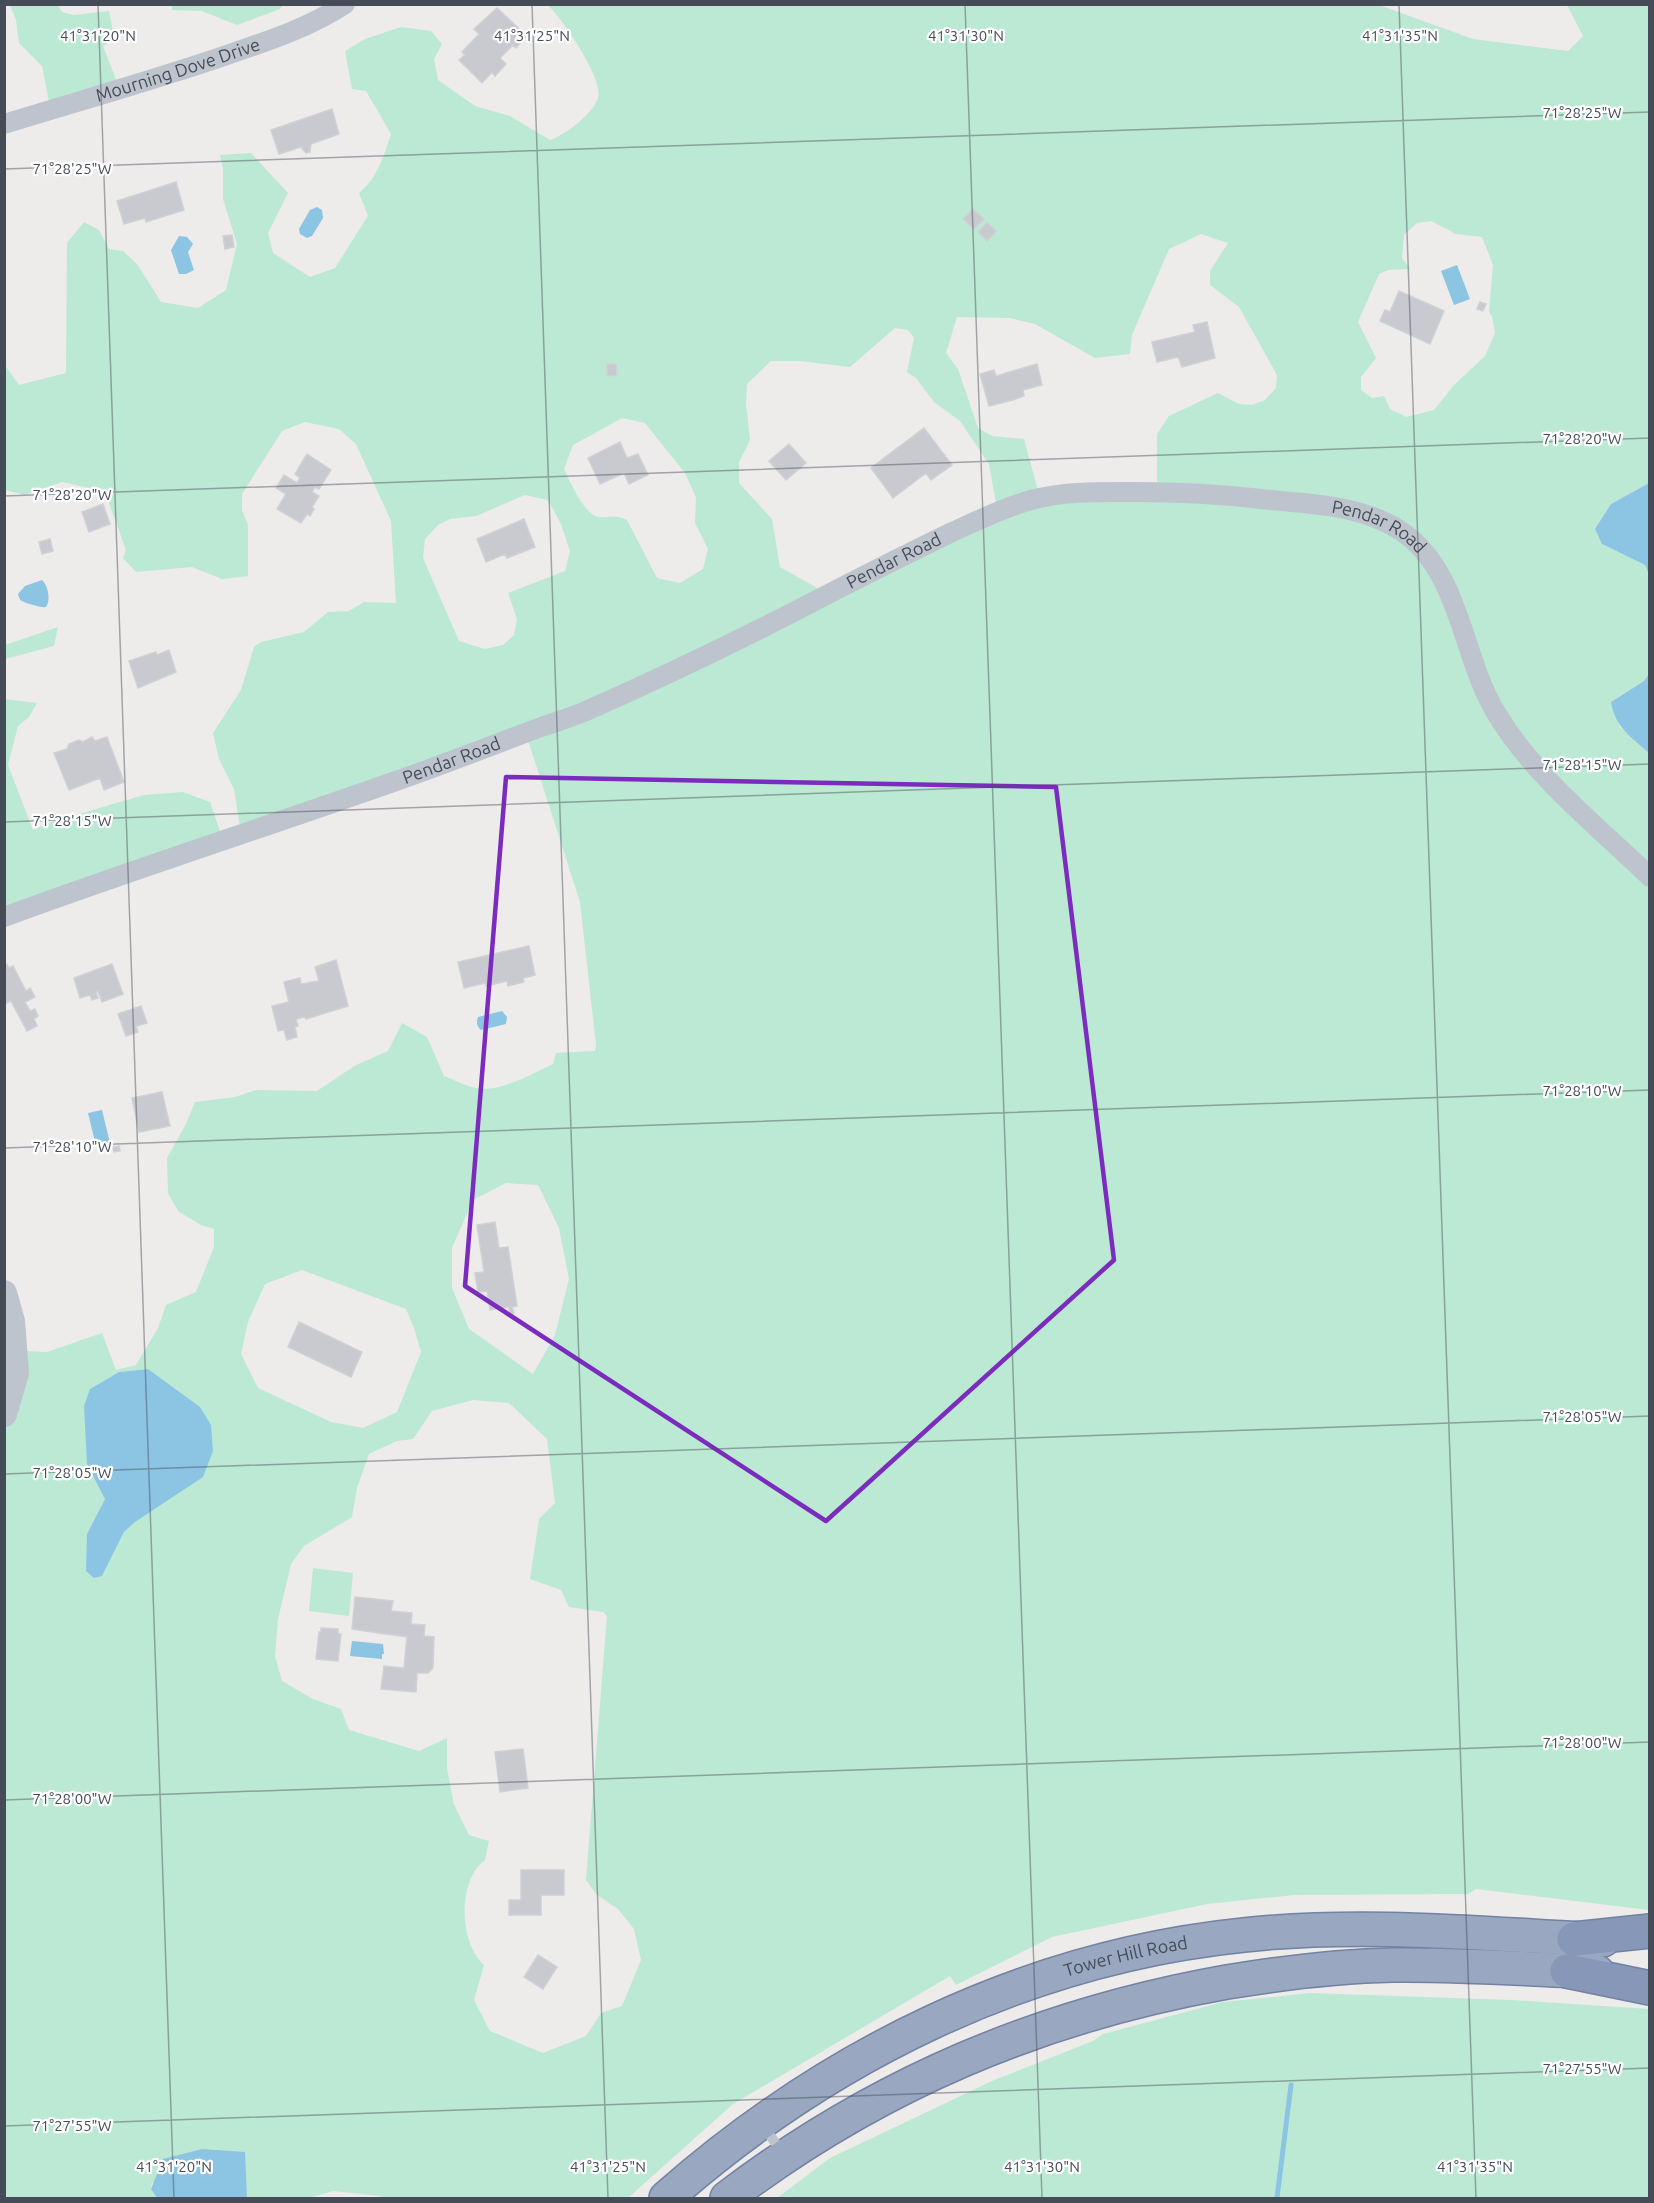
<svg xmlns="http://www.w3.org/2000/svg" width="1654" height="2203" viewBox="0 0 1654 2203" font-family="Ubuntu,sans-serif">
<rect width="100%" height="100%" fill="#eeebeb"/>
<path fill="#bce9d3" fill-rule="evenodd" d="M10,5H58L62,12L74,15L109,11L115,40L103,46L119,87L50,107L42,66L19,43L16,20Z
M172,5V4L283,5L280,9L237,25L202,11L172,10Z
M548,5H1379L1473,39L1568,51L1583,36L1567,5H1649V483L1611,504L1602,544L1645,565L1650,574L1649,674L1644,681L1611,702L1620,727L1650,753L1649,1910L1476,1889L1468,1894L1295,1895L1207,1904L1052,1937L956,1985L950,1976L733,2104L628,2198H382L380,2196L333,2191L309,2198H247L244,2152L152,2183L151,2189L157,2198H5V1350L47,1352L102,1333L116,1370L136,1365L158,1328L166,1305L196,1292L214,1247V1229L201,1225L178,1211L168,1193L167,1158L186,1124L195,1102L235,1097L256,1090L317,1091L356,1065L388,1051L402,1023L427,1037L444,1076C455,1080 465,1086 476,1088C497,1094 534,1073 553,1064L556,1053L595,1051L596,1045L580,902L526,734L241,834L234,789L219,759L213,733L241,690L254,647L261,642L304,632L328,612L349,611L364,602L396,603L391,521L356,444L339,429L305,422L282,431L242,494V510L248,525V576L222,579L192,567L136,572L123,558L126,550L106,495L85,487L62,482L25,495L5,490L4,364L19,385L66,373L67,243L84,222L99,230L109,249L123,251L137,264L161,302L198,308L226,290L237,244L223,199V169L220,155L251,153L288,193L268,233L273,253L310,277L335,268L368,216L359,193C378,178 384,155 391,134L366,91L352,89L345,51L365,39L401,27L431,31L442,44L434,59L438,80L475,106L510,116L550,140C565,135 593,114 598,98C604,79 562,19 548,5ZM1431,221L1456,234L1482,237L1493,265L1489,312L1492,316L1495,333L1485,356L1454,385L1434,410L1406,417L1390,409L1384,396L1372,398L1361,390V377L1376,358L1358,322L1379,274L1388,270L1410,269L1402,258L1404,235L1417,223ZM1201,234L1228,243L1210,271V285L1239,307L1277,375L1276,388L1265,400L1252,405L1239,404L1218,393L1169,416L1157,434V491L1039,494L1024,439L992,436L978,428L958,369L946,353L957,317L1010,318L1035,324L1095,358L1130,354L1132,335L1169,249ZM895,328L908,330L914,338L907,372L916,378L934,402L960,421L989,464L997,509L828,594L780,567L772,519L739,483V462L750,440L746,404L747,384L771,361H800L850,367ZM622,418L645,423L685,473L696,497L695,523L708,549L703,569L680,583L657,578L627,520C615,514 611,518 599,517C585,516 570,482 564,469L573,445ZM525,495L548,500L561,524L570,551L565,571L508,593L517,619L514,635L503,645L485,649L459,641L423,558L425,539L438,525L450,519L476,516ZM506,1183L538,1185L559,1228L569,1279L555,1335L533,1374L469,1329L452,1288V1248L473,1200ZM302,1270L406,1309L414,1328L421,1352L397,1412L363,1428L331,1422L258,1388L241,1354L248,1322L265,1284ZM148,1369L135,1522L124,1532L102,1576L87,1534L105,1499L90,1389L119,1372ZM473,1400L509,1403L547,1439L555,1503L539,1519L530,1579L561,1590L569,1607L603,1612L607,1616L586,1880L597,1895L618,1909L634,1929L641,1960L622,2006L601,2013L586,2036L543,2053L490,2031L474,2000L484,1965C459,1943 457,1880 485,1860L489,1841L469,1835L454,1805L447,1768V1738L419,1751L349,1730L341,1709L313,1699L282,1681L275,1656L278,1619L291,1564L304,1546L352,1517L357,1488L369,1454L397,1441L413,1439L432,1411Z
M58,627L54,646L5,659V645Z
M4,699L37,703L29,717L18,726L8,765L33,830L48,823L144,795L183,792L210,802L223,840L5,916Z
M313,1568L353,1573L349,1616L309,1611Z
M1310,1993L1511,2000L1649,2009V2198H777L830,2158L992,2081L1093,2041L1103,2034L1223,2002Z"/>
<path fill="#8cc5e3" d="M317,207L322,210L323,218L312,236L307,238L300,234L299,229L310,210Z
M179,236L187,237L193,244L188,252L194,270L186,274H179L171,250Z
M1457,265L1470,299L1454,305L1441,271Z
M1649,483V574L1645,565L1602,544L1595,529L1611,504Z
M42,580C48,585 51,600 46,607C42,608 24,603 20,600L18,594L25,586Z
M1649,674V753C1631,737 1615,727 1611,702L1644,681Z
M502,1011L507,1017L506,1024L481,1030C477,1026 476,1023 478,1017Z
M102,1110L110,1143L96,1146L88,1113Z
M148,1369L200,1407L211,1425L213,1451L203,1477L135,1522L124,1532L102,1576L94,1578L86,1571L87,1534L105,1499L87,1464L84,1406L90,1389L119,1372Z
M352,1641L383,1644L384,1654H382V1659L350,1656Z
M202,2149L245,2152L247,2198H157L151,2189L163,2159Z"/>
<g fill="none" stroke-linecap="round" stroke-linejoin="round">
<path stroke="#8cc5e3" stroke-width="5" d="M1277,2198L1291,2085"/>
</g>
<path fill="#c8cad0" stroke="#cfd1d6" stroke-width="1.5" d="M497,8L527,36L516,48L513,45L500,58L506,64L495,76L492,72L482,83L459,60L465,55L462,52L479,34L474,29Z
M332,109L339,134L311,144L310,152L306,153L301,147L279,154L271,130Z
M176,182L184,210L146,222L145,218L124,224L117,201Z
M973,209L984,219L974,229L963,219Z
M987,222L996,231L987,241L978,232Z
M232,235L234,247L225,249L223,236Z
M1399,291L1444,311L1430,344L1380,321L1385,310L1390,312Z
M1480,302L1486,304L1483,311L1477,309Z
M1207,322L1215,358L1182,367L1178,357L1157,362L1152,342L1195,332L1193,325Z
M607,364H616L617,375L607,376Z
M1037,364L1042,385L1023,390L1024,396L1013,400L989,406L980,374L994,370L996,376Z
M924,428L952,465L931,480L926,473L893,498L871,468Z
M620,442L627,458L638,454L648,475L629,484L624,473L600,484L588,458Z
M789,444L806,463L786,480L769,461Z
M307,454L331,470L319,489L315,487L312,492L319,496L312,507L314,509L310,516L307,514L301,523L277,509L286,494L276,488L284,475L297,483L300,478L295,474Z
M103,504L110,524L89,532L82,512Z
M524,519L535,547L507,558L505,554L486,562L477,539Z
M50,539L53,551L42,554L39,542Z
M169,650L176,672L138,688L129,661L156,652L157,655Z
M92,737L95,741L107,737L124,782L104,790L100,778L69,790L54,753L67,749L69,744L79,740L83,742Z
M529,946L535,975L523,978L524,982L508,986L507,981L486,986L485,983L464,988L458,962Z
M336,960L348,1006L306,1019L305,1017L296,1019L298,1026L295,1027L297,1037L287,1040L284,1030L278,1031L272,1006L289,1002L284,982L300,978L301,984L319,981L315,967Z
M7,964L9,968L13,966L26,991L30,988L35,997L25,1002L30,1011L35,1009L38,1016L34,1019L37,1026L27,1031L11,1001L4,1004V966Z
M112,964L123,994L102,1002L98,991L96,992L98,998L92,1000L90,995L80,998L74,978Z
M141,1006L147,1023L136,1026L138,1032L126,1036L118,1014Z
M162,1092L170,1126L139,1132L132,1098Z
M119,1146L120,1151L114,1152L113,1147Z
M495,1222L499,1248L508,1247L517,1306L512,1307L514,1313L510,1314L509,1307L490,1310L487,1291L478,1292L475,1273L484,1272L477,1225Z
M299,1322L362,1352L351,1377L288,1347Z
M355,1597L393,1601L391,1611L412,1613L411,1624L425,1625L424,1636L434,1637L433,1668L428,1673H417L416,1692L381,1689L384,1666L404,1668L407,1637L352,1629Z
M321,1628L338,1629V1634H341L338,1661L316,1659L319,1632H321Z
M523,1749L528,1788L500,1792L495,1752Z
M521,1870H564V1895H541V1915H509V1900H521Z
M538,1955L557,1967L543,1989L524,1977Z"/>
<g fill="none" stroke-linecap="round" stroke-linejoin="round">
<g stroke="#7282a2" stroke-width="36">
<g id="trunk">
<path id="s3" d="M666,2198C828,2055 1027,1957 1244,1935C1363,1922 1484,1934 1603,1940"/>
<path d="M727,2198C877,2084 1041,2015 1227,1982C1282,1973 1338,1966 1393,1965C1461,1964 1529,1969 1597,1972"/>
</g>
</g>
<g stroke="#7282a2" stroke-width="36">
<path id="motorway" d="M1574,1939L1650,1931
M1567,1971L1650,1988"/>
</g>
<path stroke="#bdc4cd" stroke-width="10" d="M763,2125L783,2154"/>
<g stroke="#bdc4cd" stroke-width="20">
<path id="s1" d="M4,124C79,101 154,80 227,55C268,41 308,28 345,4"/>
<path id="s2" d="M4,917C134,869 266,827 396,781C445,764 493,745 541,727C556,722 572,717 586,711C672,673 756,632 838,589C875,570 913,551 950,533C977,521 1002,508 1031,500C1065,491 1100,492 1136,492C1178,492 1219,494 1261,499C1307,504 1360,504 1401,531C1462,572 1461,658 1498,716C1537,779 1597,826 1650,877"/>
</g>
<path stroke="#bdc4cd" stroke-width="26" d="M4,1293L12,1321L16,1373L4,1414"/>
<use href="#trunk" stroke="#99a7c0" stroke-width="33"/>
<use href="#motorway" stroke="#8697b7" stroke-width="33"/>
</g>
<path fill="none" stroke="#7b2cbf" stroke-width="4.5" stroke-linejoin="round" d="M506,777L1056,787L1114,1260L826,1521L465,1286Z"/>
<path fill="none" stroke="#454c57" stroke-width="1.5" stroke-opacity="0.45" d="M98,4L174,2198M532,4L608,2198M965,4L1042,2198M1399,4L1476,2198M4,169L1650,112M4,496L1650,438M4,822L1650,764M4,1148L1650,1090M4,1474L1650,1416M4,1800L1650,1742M4,2126L1650,2068"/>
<g text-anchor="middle" stroke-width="4.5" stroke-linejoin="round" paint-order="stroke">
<g font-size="18" fill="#454c57" stroke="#fff">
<text dy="6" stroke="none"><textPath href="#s1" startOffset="182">Mourning Dove Drive</textPath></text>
<text dy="6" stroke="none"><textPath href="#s2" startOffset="1464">Pendar Road</textPath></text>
<text dy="6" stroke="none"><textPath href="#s2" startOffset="960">Pendar Road</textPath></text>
<text dy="6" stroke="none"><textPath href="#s2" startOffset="474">Pendar Road</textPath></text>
<text dy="6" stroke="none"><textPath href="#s3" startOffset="525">Tower Hill Road</textPath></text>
</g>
</g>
<g font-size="15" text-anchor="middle" fill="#454c57" stroke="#fff" stroke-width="4.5" stroke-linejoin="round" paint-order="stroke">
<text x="98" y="41">41°31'20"N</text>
<text x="532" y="41">41°31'25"N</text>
<text x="966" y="41">41°31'30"N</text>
<text x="1400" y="41">41°31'35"N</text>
<text x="1582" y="118">71°28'25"W</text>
<text x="72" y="174">71°28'25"W</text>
<text x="1582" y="444">71°28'20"W</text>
<text x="72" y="500">71°28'20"W</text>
<text x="1582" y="770">71°28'15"W</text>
<text x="72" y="826">71°28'15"W</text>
<text x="1582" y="1096">71°28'10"W</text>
<text x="72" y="1152">71°28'10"W</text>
<text x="1582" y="1422">71°28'05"W</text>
<text x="72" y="1478">71°28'05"W</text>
<text x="1582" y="1748">71°28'00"W</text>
<text x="72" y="1804">71°28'00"W</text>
<text x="1582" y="2074">71°27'55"W</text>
<text x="72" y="2131">71°27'55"W</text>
<text x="174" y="2172">41°31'20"N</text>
<text x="608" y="2172">41°31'25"N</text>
<text x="1042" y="2172">41°31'30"N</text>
<text x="1475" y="2172">41°31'35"N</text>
</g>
<rect width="1654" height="2203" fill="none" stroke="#454c57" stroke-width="12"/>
</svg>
